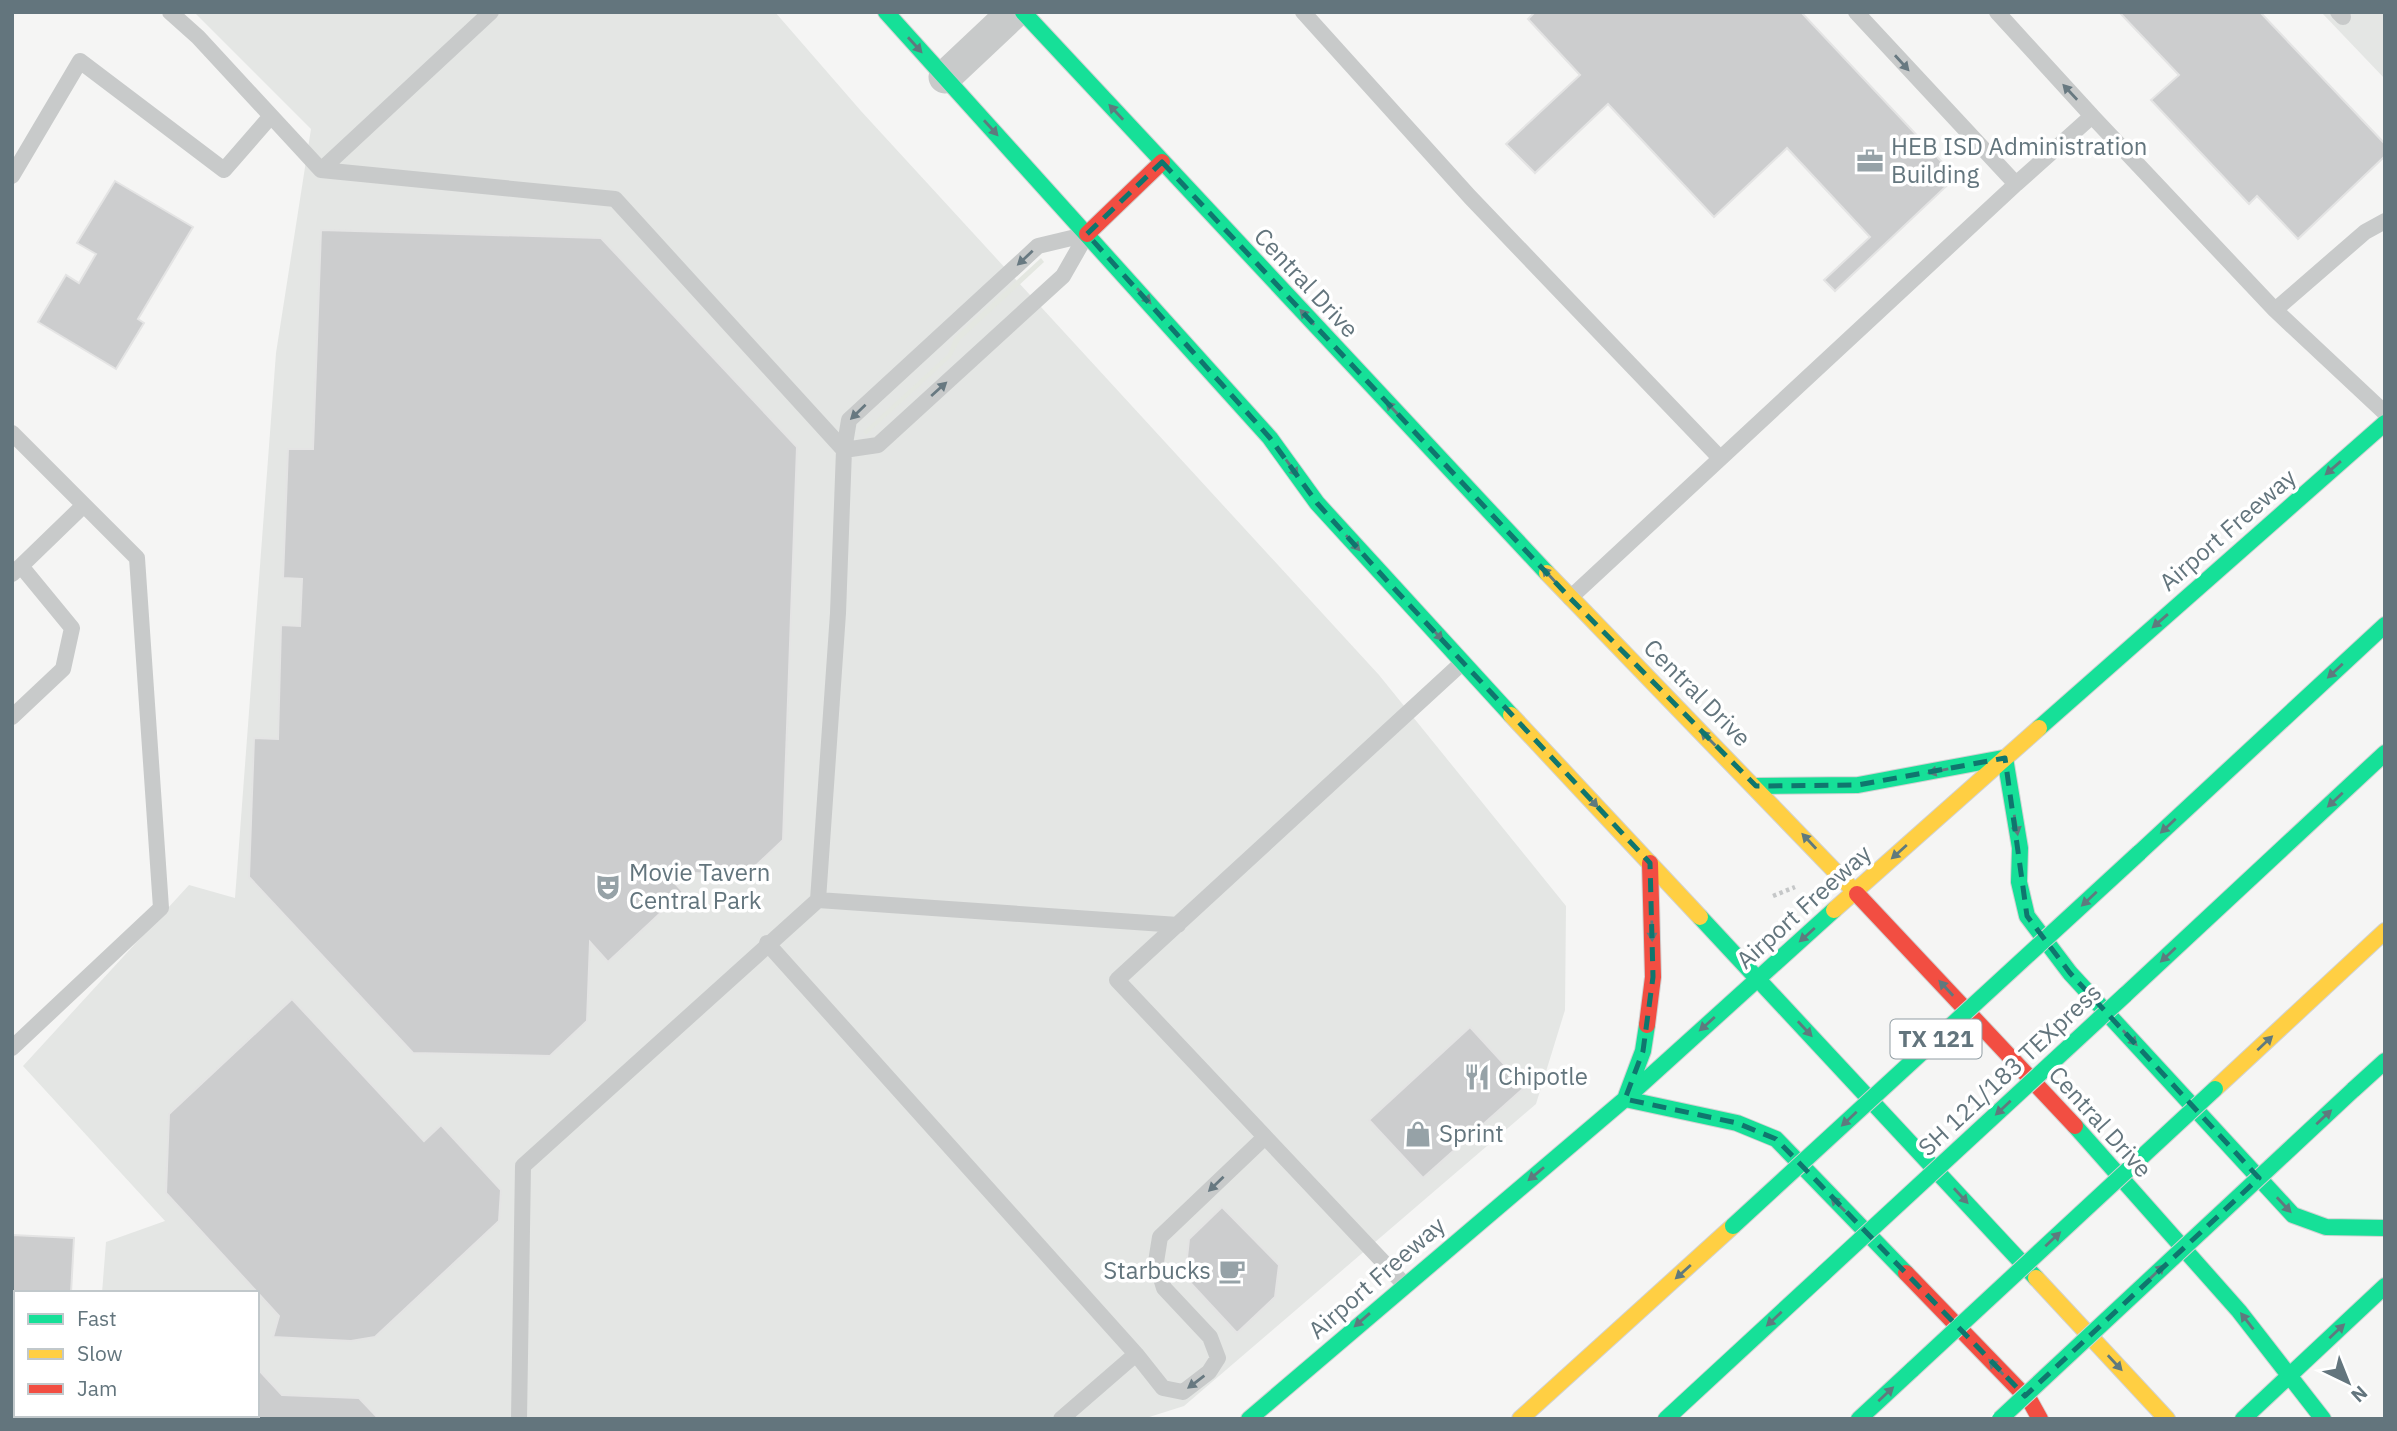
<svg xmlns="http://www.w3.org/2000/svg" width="2397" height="1431" viewBox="0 0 2397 1431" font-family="'IBM Plex Sans',sans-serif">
<rect width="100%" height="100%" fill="#f5f5f4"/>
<path fill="#e4e6e4" d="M194,12H775L861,111L1379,675L1566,906L1565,1010L1536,1104L1184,1406L1143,1419H90V1415H257V1293H102L106,1242L165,1221L23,1066L189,885L235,898L276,353L311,129Z
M2385,12V79L2322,13Z"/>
<path fill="#e4e7e1" d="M1041,258L1044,262L960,340L951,357L866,435L863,432L948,354L954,338Z"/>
<path fill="#cccdce" stroke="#e4e4e4" stroke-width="2" d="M1535,12H1801L1956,177L1835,291L1824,280L1870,237L1787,148L1714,217L1608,104L1535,173L1506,144L1580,75L1528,19Z
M2119,12H2260L2385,144V156L2298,239L2257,196L2249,204L2151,100L2179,75Z
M115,181L193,227L138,319L144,323L116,369L38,322L66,275L79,283L96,254L77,243Z
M321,230L601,238L797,447L783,840L746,875L665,872L683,892L608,962L590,942L587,1021L550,1056L413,1053L249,877L254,738L278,739L281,625L300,626L302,579L283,578L288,449H313Z
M292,999L424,1141L441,1125L501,1190L499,1221L375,1337L351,1341L273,1337L279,1316L166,1193L169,1114Z
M1470,1027L1525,1087L1423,1178L1369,1120Z
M1222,1207L1279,1265L1275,1297L1237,1333L1185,1277L1189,1239Z
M12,1235L74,1238L71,1293H16V1415H65V1419H12Z
M257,1368L282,1395L359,1398L379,1419H147L144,1415H257Z"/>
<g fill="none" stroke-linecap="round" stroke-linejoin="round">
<g stroke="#d1d2d2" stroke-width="18">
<path id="fast" d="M886,12L1270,438L1317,503L1511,715
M1023,12L1547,573
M2039,728L2385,423
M2005,758L2020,848L2019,882L2027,916L2070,973L2293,1215L2326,1227L2385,1228
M1756,786L1858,785L2003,758
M2139,853L2385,625
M1700,917L2036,1278
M2125,995L2385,753
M1647,1025L1643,1051L1625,1099L1737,1123L1776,1139L1906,1273
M2353,1090L2385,1061
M2075,1126L2239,1311L2323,1419
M1249,1419L1625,1099L1834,910
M1666,1419L1824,1273
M1859,1419L1913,1369
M2243,1419L2385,1286"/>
</g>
<g stroke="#d1d2d2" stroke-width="18">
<path id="slow" d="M1547,573L1857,894
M1511,715L1700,917
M1834,910L2039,728
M2215,1089L2385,931
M2036,1278L2167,1419
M1520,1419L1733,1226"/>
</g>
<g stroke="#d1d2d2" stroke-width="18">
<path id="jam" d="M1087,234L1162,162
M1857,894L2075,1126
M1647,1025L1653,977L1650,863
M1906,1273L2030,1401L2040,1419"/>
</g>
<path stroke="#c5c7c8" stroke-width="4.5" stroke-dasharray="3.5 3.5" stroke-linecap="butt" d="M1773,896L1795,887"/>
<path stroke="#c8caca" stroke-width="16" d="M170,12L198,37L321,170L615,199L844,450
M1303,12L1470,197L1720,458
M1856,12L2016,184L2092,116L1997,12
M2338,12L2343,17
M2092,116L2275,310L2385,413
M321,170L491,12
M12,176L80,61L224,170L271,116
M2275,310L2365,232L2385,221
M12,433L137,558L161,908L12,1048
M844,450L878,445L1063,276L1087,234
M21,566L84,505
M12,574L21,566L72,628L63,669L12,717
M1570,598L2016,184
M818,900L1178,925
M767,943L1136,1354L1061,1419
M1404,1284L1117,980L1463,662
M1136,1354L1163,1388L1183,1392L1209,1372L1218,1358L1210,1337L1164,1288L1156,1262L1160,1237L1265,1137
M519,1419L523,1166L818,900L838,613L844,450L849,420L1038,246L1084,235"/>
<path stroke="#c8caca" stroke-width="33" d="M945,77L1014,12"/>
<use href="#fast" stroke="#16e098" stroke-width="16"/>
<use href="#slow" stroke="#ffcf43" stroke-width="16"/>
<use href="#jam" stroke="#f24e42" stroke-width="16"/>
<g stroke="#d1d2d2" stroke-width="18" stroke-linecap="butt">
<path id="fast-bridge" d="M1733,1226L2139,853
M1824,1273L2125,995
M1913,1369L2215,1089
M2000,1419L2353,1090"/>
</g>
<use href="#fast-bridge" stroke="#16e098" stroke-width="16"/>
</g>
<defs><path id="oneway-solid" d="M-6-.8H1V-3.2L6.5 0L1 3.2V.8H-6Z" transform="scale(1.75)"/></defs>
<g fill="#5f7a7e">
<use href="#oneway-solid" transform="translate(915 45) rotate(48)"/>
<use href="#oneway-solid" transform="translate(1116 112) rotate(-133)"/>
<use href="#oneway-solid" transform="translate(991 128) rotate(48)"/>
<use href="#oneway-solid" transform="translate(1144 296) rotate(48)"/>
<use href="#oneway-solid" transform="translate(1307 317) rotate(-133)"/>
<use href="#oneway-solid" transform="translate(1393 409) rotate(-133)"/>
<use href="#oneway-solid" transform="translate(1292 468) rotate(54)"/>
<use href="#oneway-solid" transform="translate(2333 468) rotate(139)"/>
<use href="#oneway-solid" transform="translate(1353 543) rotate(48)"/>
<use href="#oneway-solid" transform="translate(1549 575) rotate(-133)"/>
<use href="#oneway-solid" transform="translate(2160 621) rotate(139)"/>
<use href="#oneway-solid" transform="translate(1436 633) rotate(47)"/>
<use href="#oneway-solid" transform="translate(2335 671) rotate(137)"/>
<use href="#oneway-solid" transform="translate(1708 738) rotate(-135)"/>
<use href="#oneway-solid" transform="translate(1938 771) rotate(169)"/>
<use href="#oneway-solid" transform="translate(1591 800) rotate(47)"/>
<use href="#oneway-solid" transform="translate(2335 800) rotate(137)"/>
<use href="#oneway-solid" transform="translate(2016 825) rotate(80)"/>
<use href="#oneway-solid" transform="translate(2168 826) rotate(137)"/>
<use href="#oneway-solid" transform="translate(1809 841) rotate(-133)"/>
<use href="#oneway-solid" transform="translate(1899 852) rotate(138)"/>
<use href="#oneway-solid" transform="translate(2089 899) rotate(137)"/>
<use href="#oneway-solid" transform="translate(1652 931) rotate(89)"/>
<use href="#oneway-solid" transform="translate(1807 935) rotate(138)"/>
<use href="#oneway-solid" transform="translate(2168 955) rotate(137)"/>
<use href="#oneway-solid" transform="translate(1946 988) rotate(-133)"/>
<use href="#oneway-solid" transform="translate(1707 1024) rotate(138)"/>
<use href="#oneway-solid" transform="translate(1805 1029) rotate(47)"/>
<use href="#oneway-solid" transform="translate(2130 1038) rotate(47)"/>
<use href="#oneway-solid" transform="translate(2265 1043) rotate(-43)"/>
<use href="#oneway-solid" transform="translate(2003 1108) rotate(137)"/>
<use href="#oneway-solid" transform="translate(2324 1117) rotate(-43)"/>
<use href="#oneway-solid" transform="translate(1849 1119) rotate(137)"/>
<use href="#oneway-solid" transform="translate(1536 1174) rotate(140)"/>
<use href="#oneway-solid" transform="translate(1961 1196) rotate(47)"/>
<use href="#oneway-solid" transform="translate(1838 1204) rotate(-134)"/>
<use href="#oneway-solid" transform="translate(2284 1205) rotate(47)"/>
<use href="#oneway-solid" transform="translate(2053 1239) rotate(-43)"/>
<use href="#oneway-solid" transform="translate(1683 1272) rotate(138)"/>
<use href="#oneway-solid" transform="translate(2157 1272) rotate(-43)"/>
<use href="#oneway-solid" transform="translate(1774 1319) rotate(137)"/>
<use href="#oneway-solid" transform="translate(1362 1320) rotate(139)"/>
<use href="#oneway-solid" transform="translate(2247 1321) rotate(-128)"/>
<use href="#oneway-solid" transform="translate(2337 1331) rotate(-43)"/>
<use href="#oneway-solid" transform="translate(2115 1363) rotate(47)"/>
<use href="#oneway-solid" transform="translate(1996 1367) rotate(-134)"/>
<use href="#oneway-solid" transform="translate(1886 1394) rotate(-43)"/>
</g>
<g fill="#687981">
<use href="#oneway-solid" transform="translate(1902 63) rotate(48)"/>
<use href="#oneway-solid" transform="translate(2070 92) rotate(-133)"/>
<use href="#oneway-solid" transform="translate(1025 258) rotate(137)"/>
<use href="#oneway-solid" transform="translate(939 389) rotate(-42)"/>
<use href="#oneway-solid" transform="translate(858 412) rotate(136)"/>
<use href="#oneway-solid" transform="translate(1216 1184) rotate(136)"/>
<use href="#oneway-solid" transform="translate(1196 1382) rotate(143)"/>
</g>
<path fill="none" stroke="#0f766e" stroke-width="5" stroke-dasharray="14 9" stroke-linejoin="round" d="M1162,162L1570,598L1756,786L1858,785L2005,758L2027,916L2070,973L2259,1178L2025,1396L1776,1139L1737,1123L1625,1099L1643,1051L1653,977L1650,863L1389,583L1317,503L1270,438L1087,234Z"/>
<defs>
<g id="office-bare" transform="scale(2.1)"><path d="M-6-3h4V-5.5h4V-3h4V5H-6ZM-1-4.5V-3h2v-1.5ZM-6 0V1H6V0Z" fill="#96a2a7" stroke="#fff" stroke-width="2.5" paint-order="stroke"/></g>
<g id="theatre-bare" transform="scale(2.1)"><path d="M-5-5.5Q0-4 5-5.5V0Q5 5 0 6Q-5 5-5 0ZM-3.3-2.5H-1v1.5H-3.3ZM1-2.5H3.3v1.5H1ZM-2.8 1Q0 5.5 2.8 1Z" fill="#96a2a7" stroke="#fff" stroke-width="2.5" paint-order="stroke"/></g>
<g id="restaurant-bare" transform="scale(2.1)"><path d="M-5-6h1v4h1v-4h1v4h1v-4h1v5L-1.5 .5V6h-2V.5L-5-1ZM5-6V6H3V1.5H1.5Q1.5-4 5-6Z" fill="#96a2a7" stroke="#fff" stroke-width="2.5" paint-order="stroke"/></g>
<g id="shop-bare" transform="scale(2.1)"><path d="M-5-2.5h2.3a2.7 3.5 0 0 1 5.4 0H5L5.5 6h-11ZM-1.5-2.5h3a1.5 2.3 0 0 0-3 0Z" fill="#96a2a7" stroke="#fff" stroke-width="2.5" paint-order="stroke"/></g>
<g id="cafe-bare" transform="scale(2.1)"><path d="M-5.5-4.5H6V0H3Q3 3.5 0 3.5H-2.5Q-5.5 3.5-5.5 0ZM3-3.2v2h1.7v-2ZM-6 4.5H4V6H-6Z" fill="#96a2a7" stroke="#fff" stroke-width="2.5" paint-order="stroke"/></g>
</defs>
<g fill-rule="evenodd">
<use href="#office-bare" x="1870" y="161"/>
<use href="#theatre-bare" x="608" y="887"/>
<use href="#restaurant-bare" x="1477" y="1077"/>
<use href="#shop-bare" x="1418" y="1134"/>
<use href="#cafe-bare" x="1232" y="1271"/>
</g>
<g text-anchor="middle" stroke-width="7" stroke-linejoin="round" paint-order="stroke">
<rect fill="#fff" stroke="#929ea4" stroke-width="2" x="1890.5" y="1019.5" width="91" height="39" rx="5"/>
<g font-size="23" font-weight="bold" fill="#63757d">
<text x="1936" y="1047">TX 121</text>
</g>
<g font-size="24" fill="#63757d" stroke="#fff" text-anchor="start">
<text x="1891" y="155">HEB ISD Administration<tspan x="1891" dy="28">Building</tspan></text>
<text x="629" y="881">Movie Tavern<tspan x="629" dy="28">Central Park</tspan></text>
<text x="1498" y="1085">Chipotle</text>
<text x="1439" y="1142">Sprint</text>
<text x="1211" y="1279" text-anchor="end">Starbucks</text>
</g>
<g font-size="24" fill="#63757d" stroke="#fff">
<text transform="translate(1306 283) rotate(47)" y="8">Central Drive</text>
<text transform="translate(2228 530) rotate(-41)" y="8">Airport Freeway</text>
<text transform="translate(1697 693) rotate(45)" y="8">Central Drive</text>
<text transform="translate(1804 907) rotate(-42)" y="8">Airport Freeway</text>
<text transform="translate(2010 1070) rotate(-43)" y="8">SH 121/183 TEXpress</text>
<text transform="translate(2100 1122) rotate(48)" y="8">Central Drive</text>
<text transform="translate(1377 1278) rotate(-41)" y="8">Airport Freeway</text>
</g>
</g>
<rect width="2397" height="1431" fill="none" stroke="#63757d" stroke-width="28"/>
<rect x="14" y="1291" width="245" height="126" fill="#ffffff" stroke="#c1c8cb" stroke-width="2"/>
<rect x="28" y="1314" width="35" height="10" fill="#16e098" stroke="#c1c8cb" stroke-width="2"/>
<text x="77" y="1326" font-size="21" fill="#63757d">Fast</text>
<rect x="28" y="1349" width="35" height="10" fill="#ffcf43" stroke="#c1c8cb" stroke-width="2"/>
<text x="77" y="1361" font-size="21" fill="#63757d">Slow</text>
<rect x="28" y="1384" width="35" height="10" fill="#f24e42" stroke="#c1c8cb" stroke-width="2"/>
<text x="77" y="1396" font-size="21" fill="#63757d">Jam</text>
<g transform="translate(2348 1382) rotate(137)" stroke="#ffffff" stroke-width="5" paint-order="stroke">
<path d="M0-5L12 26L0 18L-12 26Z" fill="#63757d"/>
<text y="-10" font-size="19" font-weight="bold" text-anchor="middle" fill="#63757d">N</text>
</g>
</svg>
